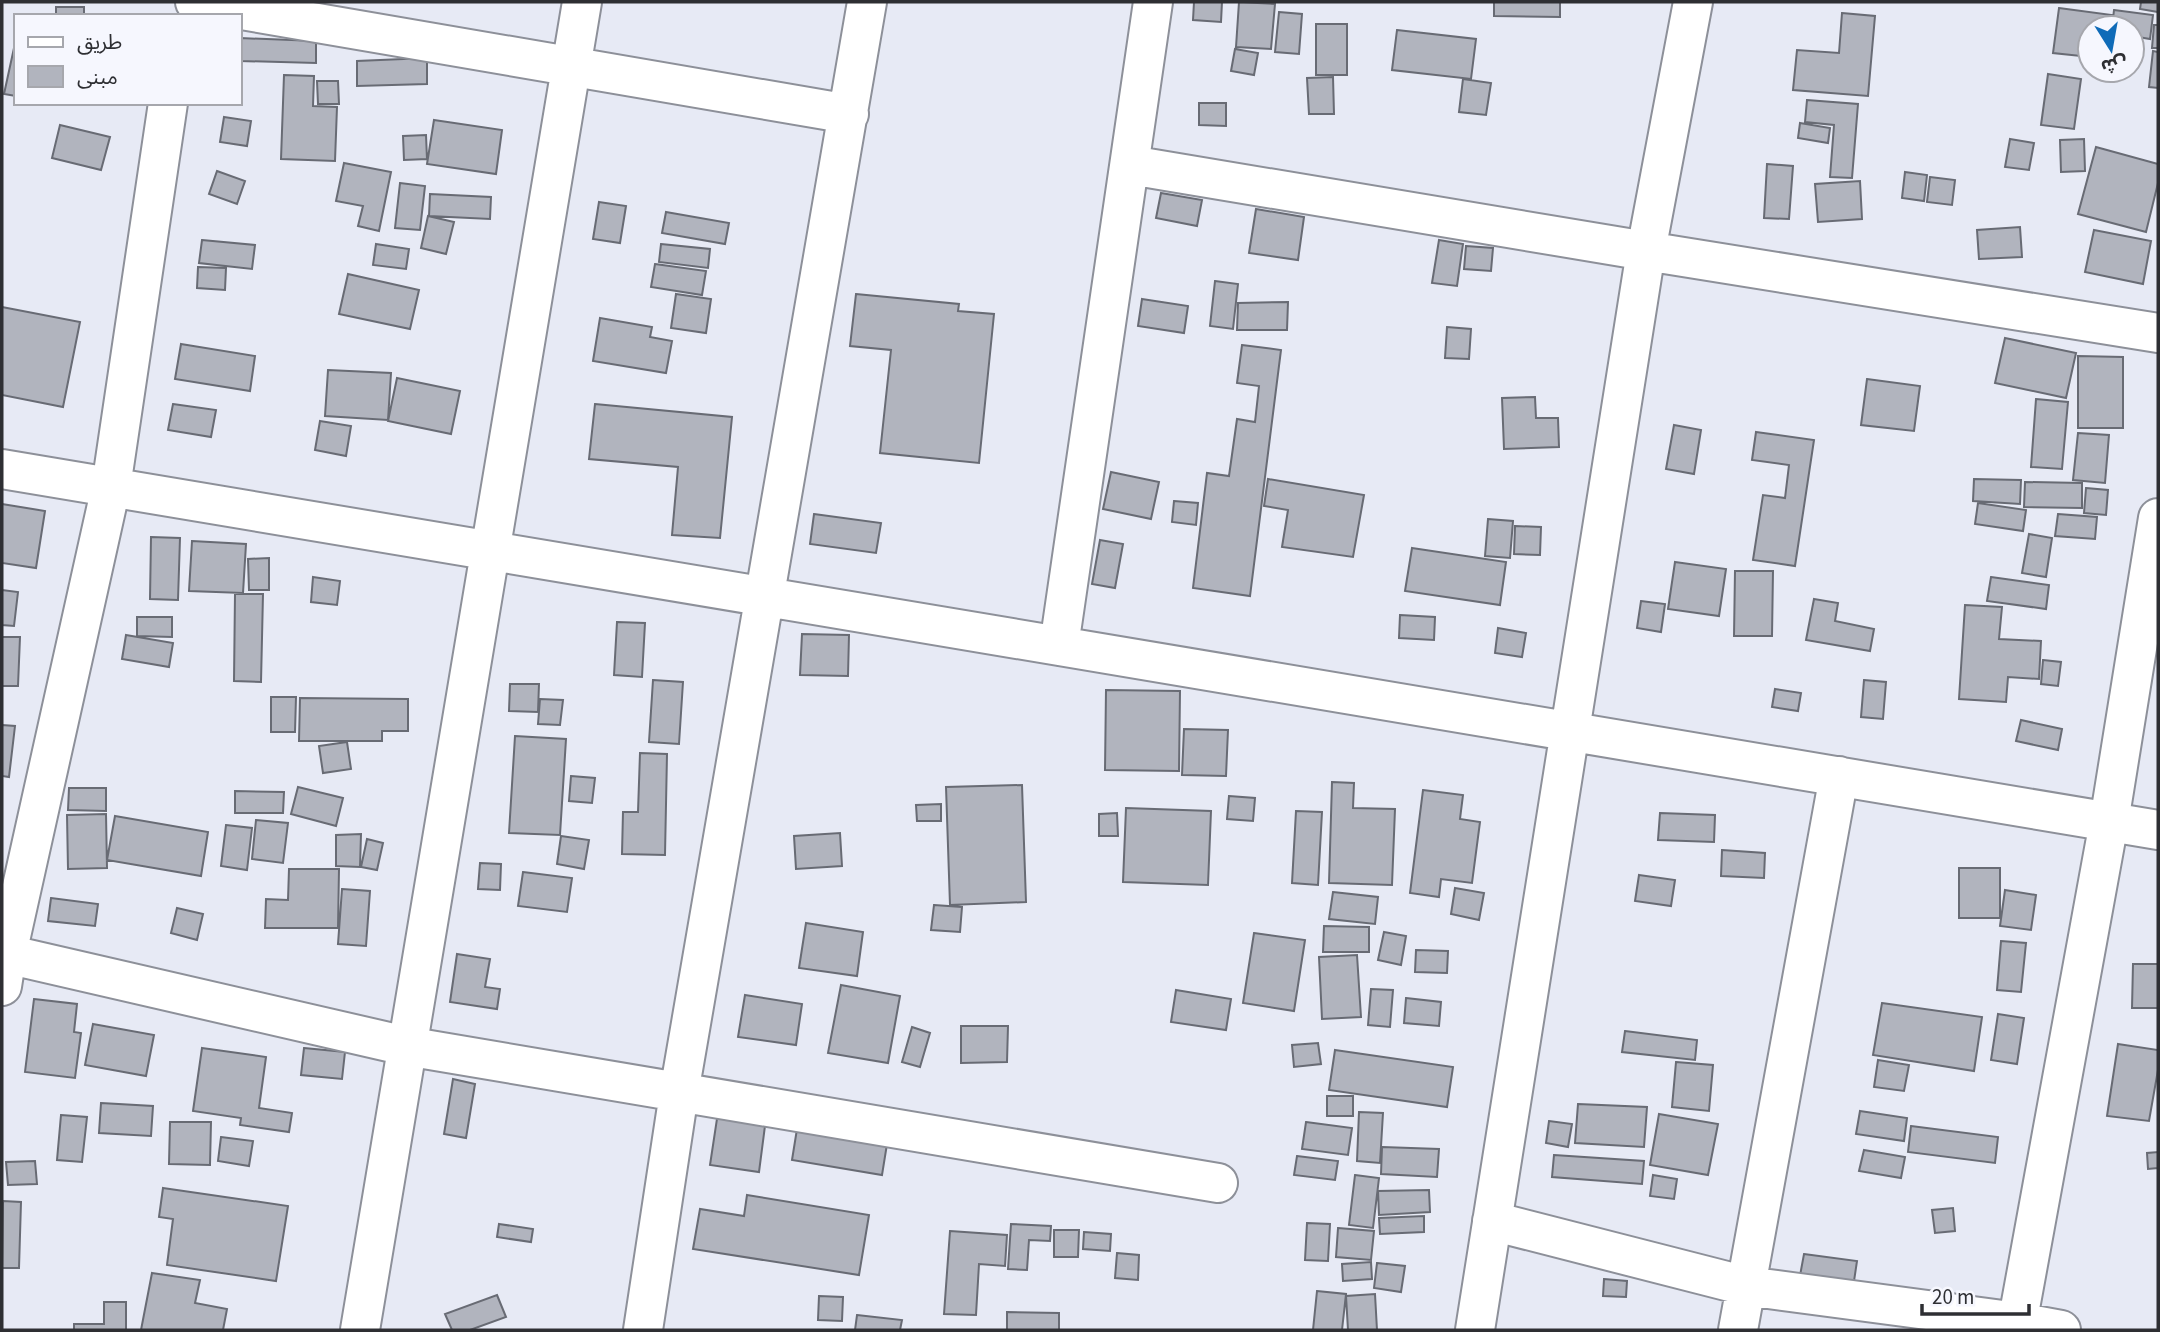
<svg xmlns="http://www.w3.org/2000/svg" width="2160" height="1332" viewBox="0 0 2160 1332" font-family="'Source Sans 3','Noto Sans Arabic',sans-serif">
<rect width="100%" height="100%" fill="#e7eaf5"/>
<path fill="#b1b4be" stroke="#686b74" stroke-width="2" d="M1194,2H1222L1221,22L1193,20Z
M1239,2L1275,4L1271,49L1236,47Z
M1494,2H1560V17L1494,16Z
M2141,2H2158V12L2140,9Z
M56,7H84V16H56Z
M2059,8L2112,15L2110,28H2090V57L2053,53Z
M2114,10L2153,15L2150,39L2132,36V28H2112Z
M1279,12L1302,14L1299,54L1275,52Z
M1842,13L1875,16L1868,96L1793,90L1797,50L1839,53Z
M1316,24H1347V75H1316Z
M2154,25H2158V48H2152Z
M1397,30L1476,39L1471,79L1392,70Z
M240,38L316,41V63L240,61Z
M14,48L16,49V96L4,94Z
M1235,49L1258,53L1254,75L1231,71Z
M2153,51L2158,52V88L2149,87Z
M427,58V84L357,86V61Z
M2048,74L2081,79L2074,129L2041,125Z
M284,75L314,76L313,106L337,107L335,161L281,159Z
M1333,77L1334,114H1309L1307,78Z
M1463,79L1491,83L1486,115L1459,112Z
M317,81H338L339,104H318Z
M1807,100L1858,104L1852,178L1830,177L1834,125L1805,122Z
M1199,103H1226V126L1199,125Z
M224,117L251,121L247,146L220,142Z
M434,120L502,130L496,174L427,164Z
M1800,123L1830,128L1828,143L1798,138Z
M60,125L110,137L101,170L52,158Z
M426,135L427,159L404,160L403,136Z
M2010,139L2034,143L2029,170L2005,167Z
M2084,139L2085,171L2061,172L2060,140Z
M2096,147L2158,164V183L2146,232L2078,214Z
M344,163L391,172L379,231L358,226L363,206L336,201Z
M1767,164L1793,166L1789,219L1764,218Z
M217,171L245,181L237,204L209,194Z
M1905,172L1927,175L1924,201L1902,198Z
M1930,177L1955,180L1952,205L1927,202Z
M1860,181L1862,219L1818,222L1815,184Z
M400,183L425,186L420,230L395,228Z
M1161,193L1202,200L1197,226L1156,218Z
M430,194L491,197L490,219L429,216Z
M599,202L626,206L620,243L593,239Z
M1256,209L1304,217L1298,260L1249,253Z
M666,212L729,223L725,244L662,233Z
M428,216L454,222L446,254L421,248Z
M2020,227L2022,257L1979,259L1977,230Z
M2094,230L2151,241L2143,284L2085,272Z
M202,240L255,245L252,269L199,263Z
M1439,240L1463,244L1457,286L1432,283Z
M376,244L409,249L406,269L373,265Z
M661,244L710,249L708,268L659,262Z
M1466,246L1493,248L1491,271L1464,269Z
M655,264L706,271L702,295L651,287Z
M198,267L226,268L225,290L197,288Z
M348,274L419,290L410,329L339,314Z
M1215,281L1238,284L1233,329L1210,326Z
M676,294L711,299L706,333L671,328Z
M856,294L959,304L958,311L994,314L979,463L880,453L891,350L850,346Z
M1142,299L1188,306L1184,333L1138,326Z
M1288,302L1287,330H1237L1238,303Z
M2,307L80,322L63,407L2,395Z
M600,318L652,327L650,337L672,341L666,373L593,361Z
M1447,327L1471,329L1469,359L1445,358Z
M2005,338L2076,353L2066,398L1995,383Z
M181,344L255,356L250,391L175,379Z
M1242,345L1281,350L1250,596L1193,588L1207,473L1229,476L1237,419L1255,422L1259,386L1237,383Z
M2078,356L2123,357V428H2078Z
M328,370L391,373L388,420L325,416Z
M397,378L460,391L451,434L388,421Z
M1867,379L1920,386L1914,431L1861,425Z
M1535,397L1536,418H1558L1559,447L1504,449L1502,398Z
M2036,399L2068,402L2062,469L2031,467Z
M173,404L216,410L211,437L168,430Z
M595,404L732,417L720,538L672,535L678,467L589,459Z
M320,421L351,426L346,456L315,450Z
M1674,425L1701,430L1694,474L1666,469Z
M1756,432L1814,440L1795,566L1753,560L1763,495L1785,498L1789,465L1752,460Z
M2078,433L2109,435L2105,483L2073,480Z
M1111,472L1159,482L1151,519L1103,509Z
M1268,479L1364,495L1353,557L1282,547L1288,510L1264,506Z
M1974,479L2021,480L2020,504L1973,501Z
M2025,482L2082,483V508L2024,507Z
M2086,488L2108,490L2106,515L2084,513Z
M1174,501L1198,503L1196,525L1172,522Z
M1978,503L2026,510L2023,531L1975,524Z
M2,504L45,511L36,568L2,563Z
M814,514L881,523L876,553L810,544Z
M2058,514L2097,517L2095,539L2055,536Z
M1488,519L1513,521L1510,558L1485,556Z
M1515,526L1541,527L1540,555L1514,554Z
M2029,534L2052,538L2046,577L2022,573Z
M151,537L180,538L178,600L150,599Z
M1100,540L1123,544L1115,588L1092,584Z
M192,541L246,544L243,593L189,591Z
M1412,548L1506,562L1500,605L1405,591Z
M269,558V590H249L248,559Z
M1675,562L1726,569L1719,616L1668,609Z
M1735,571H1773L1772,636H1734Z
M313,577L340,581L337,605L311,602Z
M1991,577L2049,585L2046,609L1987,601Z
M2,590L18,592L14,626L2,625Z
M235,594H263L261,682L234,681Z
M1814,599L1838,603L1835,621L1874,629L1870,651L1806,640Z
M1641,601L1665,604L1661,632L1637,628Z
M1965,605L2002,607L1999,639L2041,641L2039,679L2008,677L2006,702L1959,699Z
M1400,615L1435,617L1434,640L1399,638Z
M137,617H172V637L137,636Z
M617,622L645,623L642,677L614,675Z
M1498,628L1526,633L1522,657L1495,653Z
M802,634L849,635L848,676L800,675Z
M126,635L173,643L169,667L122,659Z
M2,637H20L18,686H2Z
M2043,660L2061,662L2058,686L2041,684Z
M653,680L683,682L679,744L649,742Z
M1864,680L1886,682L1883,719L1861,717Z
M510,684H539L538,712L509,711Z
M1775,689L1801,693L1798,711L1772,707Z
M1106,690L1180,691L1179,771L1105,770Z
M271,697H296L295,732H271Z
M300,698L408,699V731H382V741H299Z
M540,699L563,700L560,725L538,724Z
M2021,720L2062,729L2058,750L2016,741Z
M2,725L15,726L9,777L2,776Z
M1184,729L1228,730L1226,776L1182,775Z
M515,736L566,739L560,835L509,833Z
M347,742L351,769L323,773L319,746Z
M640,753L667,754L665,855L622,854L623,812H638Z
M571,776L595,778L592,803L569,801Z
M1332,782L1354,783L1353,808L1395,809L1392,885L1329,883Z
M1022,785L1026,902L950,905L946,787Z
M298,787L343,798L336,826L291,814Z
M69,788H106V811L68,810Z
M1423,790L1463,795L1460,819L1480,822L1472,883L1441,879L1439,897L1410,893Z
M235,791L284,792L283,813H235Z
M1229,796L1255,798L1253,821L1227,819Z
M941,804V821H917L916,805Z
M1126,808L1211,811L1208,885L1123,882Z
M1296,811L1322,812L1318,885L1292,883Z
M1117,813L1118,836H1099V814Z
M1660,813L1715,815L1714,842L1658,840Z
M106,814L107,868L68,869L67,815Z
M115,816L208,832L201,876L107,860Z
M256,820L288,823L283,863L252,859Z
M226,825L252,828L247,870L221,866Z
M840,833L842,866L796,869L794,836Z
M361,834L360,867L336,866V835Z
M561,836L589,840L584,869L557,864Z
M367,839L383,843L377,870L361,867Z
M1722,850L1765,853L1764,878L1721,876Z
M480,863L501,864L500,890L478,889Z
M1959,868H2000V918H1959Z
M289,869H339L338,928H265L266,899L288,900Z
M523,872L572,878L567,912L518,906Z
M1639,875L1675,880L1671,906L1635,901Z
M1455,888L1484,893L1479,920L1451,914Z
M342,889L370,891L366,946L338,944Z
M2005,890L2036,895L2031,930L2000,926Z
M1333,892L1378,897L1375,924L1329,919Z
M51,898L98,904L95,926L48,921Z
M934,905L962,907L960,932L931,930Z
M177,908L203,914L197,940L171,933Z
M806,923L863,932L857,976L799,968Z
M1324,926L1369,927V952H1323Z
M1384,932L1406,936L1401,965L1378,960Z
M1254,933L1305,940L1294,1011L1243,1003Z
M2001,941L2026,943L2021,992L1997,990Z
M1416,950L1448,951L1447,973L1415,972Z
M457,954L490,959L485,987L500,989L497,1009L450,1002Z
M1357,955L1361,1017L1322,1019L1319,957Z
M2133,964H2158V1008H2132Z
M841,985L900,996L888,1063L828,1053Z
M1371,989L1393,990L1390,1027L1368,1025Z
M1176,990L1231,999L1226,1030L1171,1022Z
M745,995L802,1004L796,1045L738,1037Z
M1406,998L1441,1002L1439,1026L1404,1023Z
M34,999L77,1004L74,1032L81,1033L75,1078L25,1072Z
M1882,1003L1982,1017L1974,1071L1873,1055Z
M1998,1014L2024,1018L2017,1064L1991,1060Z
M93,1024L154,1035L146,1076L85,1065Z
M961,1026H1008L1007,1062L961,1063Z
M912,1027L930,1033L920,1067L902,1062Z
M1625,1031L1697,1040L1695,1060L1622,1052Z
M1318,1043L1321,1064L1294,1067L1292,1045Z
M2118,1044L2158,1050V1070L2149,1121L2107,1116Z
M202,1048L266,1057L259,1108L292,1113L289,1132L240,1125L241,1118L193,1111Z
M304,1048L345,1052L342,1079L301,1075Z
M1335,1050L1453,1067L1447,1107L1329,1090Z
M1878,1060L1909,1065L1904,1091L1874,1087Z
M1676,1062L1713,1065L1709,1111L1672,1107Z
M453,1079L475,1084L466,1138L444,1134Z
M1327,1096H1353V1116H1327Z
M101,1103L153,1106L151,1136L99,1133Z
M1578,1104L1647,1107L1644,1147L1575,1143Z
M1860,1111L1907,1118L1904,1141L1856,1134Z
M718,1112L766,1118L759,1172L710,1165Z
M1359,1112L1383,1113L1380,1163L1357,1161Z
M1659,1114L1718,1124L1708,1175L1650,1165Z
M61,1115L87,1117L82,1162L57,1160Z
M1549,1121L1572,1124L1568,1147L1546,1143Z
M170,1122H211L210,1165L169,1164Z
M1306,1122L1352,1128L1348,1155L1302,1149Z
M1911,1126L1998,1137L1995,1163L1908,1152Z
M797,1129L887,1144L882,1175L792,1160Z
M221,1137L253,1141L249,1166L218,1161Z
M1382,1147L1439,1149L1437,1177L1381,1174Z
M1864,1150L1905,1157L1901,1178L1859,1171Z
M2158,1152V1168L2148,1169L2147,1153Z
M1554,1155L1644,1161L1642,1184L1552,1177Z
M1297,1156L1338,1161L1335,1180L1294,1175Z
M35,1161L37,1184L8,1185L6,1162Z
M1355,1175L1379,1178L1373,1228L1349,1225Z
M1653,1175L1677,1179L1674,1199L1650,1196Z
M163,1188L288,1206L276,1281L167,1265L173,1219L159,1217Z
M1429,1190L1430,1212L1379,1215L1378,1191Z
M747,1195L869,1215L859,1275L693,1249L700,1209L744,1216Z
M3,1201L21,1202L19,1268H2Z
M1953,1208L1955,1231L1935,1233L1932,1210Z
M1424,1216V1232L1380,1234L1379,1218Z
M1307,1223L1330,1224L1328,1261L1305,1260Z
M499,1224L533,1229L531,1242L497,1237Z
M1011,1224L1051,1226L1050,1241L1029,1240L1027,1270L1008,1269Z
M1338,1228L1374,1231L1371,1260L1336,1257Z
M1054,1230H1079L1078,1257H1054Z
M950,1231L1007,1235L1005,1266L979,1264L976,1315L944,1314Z
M1084,1232L1111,1234L1110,1251L1083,1249Z
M1117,1253L1139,1255L1138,1280L1115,1278Z
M1804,1254L1857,1261L1853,1288L1799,1281Z
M1371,1262L1372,1279L1343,1281L1342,1264Z
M1377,1263L1405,1266L1401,1292L1374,1288Z
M152,1273L200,1280L195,1303L227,1309L223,1330H141Z
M1604,1279L1627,1281L1626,1297L1603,1296Z
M1317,1291L1346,1294L1342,1330H1313Z
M1375,1294L1377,1330H1348L1346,1296Z
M497,1295L506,1317L470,1330H452L445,1314Z
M819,1296L843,1297L842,1321L818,1320Z
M104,1302H126V1330H74V1324H104Z
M1007,1312L1059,1313V1330H1007Z
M857,1315L902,1320L900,1330H855Z"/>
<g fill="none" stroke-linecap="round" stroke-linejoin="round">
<g stroke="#8d9099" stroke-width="42">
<path id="minor" d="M195,2L849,114
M1130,165L1646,251L2158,333
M2,469L2158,830
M1059,646L1153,2
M2,953L406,1046L1218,1183
M2,986L7,954L111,487L168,103
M1492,1221L1746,1286L2018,1322L2061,1330
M360,1330L582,2
M643,1330L679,1093L867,2
M1475,1330L1646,251L1693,2
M1738,1330L1839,776
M2016,1330L2109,822L2158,518"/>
</g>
<use href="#minor" stroke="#fff" stroke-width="38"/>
</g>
<rect width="2160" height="1332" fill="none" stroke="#2e2f33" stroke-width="7"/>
<rect x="14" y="14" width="228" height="91" fill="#f6f7fe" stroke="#a6a7ad" stroke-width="2"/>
<rect x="28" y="37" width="35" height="10" fill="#ffffff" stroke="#a6a7ad" stroke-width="2"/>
<text x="77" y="49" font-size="21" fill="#2e2f33">طريق</text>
<rect x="28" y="66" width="35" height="21" fill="#b1b4be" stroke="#a6a7ad" stroke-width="2"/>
<text x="77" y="84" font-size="21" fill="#2e2f33">مبنى</text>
<g transform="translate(2111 49) rotate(169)"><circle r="33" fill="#f6f7fe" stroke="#a6a7ad" stroke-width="2"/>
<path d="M0-5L12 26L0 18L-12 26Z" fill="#0f6bb8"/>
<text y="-10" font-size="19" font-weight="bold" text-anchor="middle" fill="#2e2f33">ش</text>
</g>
<path d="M1922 1304v10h107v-10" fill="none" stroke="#2e2f33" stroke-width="3.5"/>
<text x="1932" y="1304" font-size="21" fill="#2e2f33" stroke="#f6f7fe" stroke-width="5" paint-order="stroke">20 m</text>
</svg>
